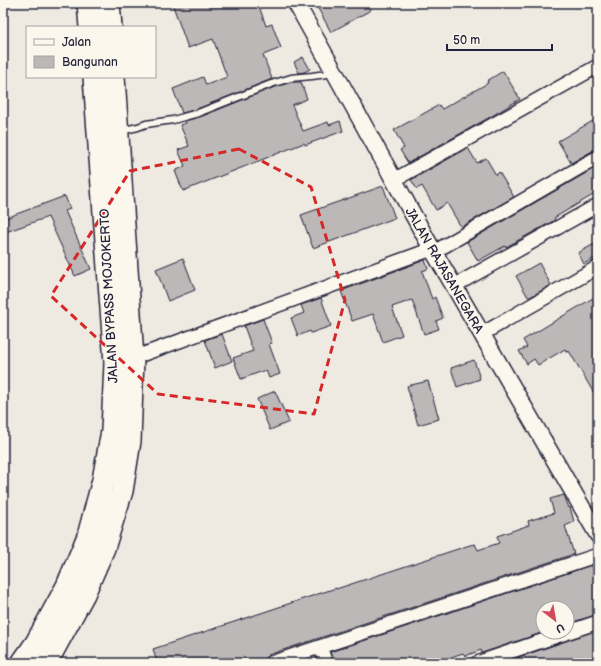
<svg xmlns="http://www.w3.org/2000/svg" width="601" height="666" viewBox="0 0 601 666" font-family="'Balsamiq Sans',sans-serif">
<rect width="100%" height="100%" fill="#eeeae2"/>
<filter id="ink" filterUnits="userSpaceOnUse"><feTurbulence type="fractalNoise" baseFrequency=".025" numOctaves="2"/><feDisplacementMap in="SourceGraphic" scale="8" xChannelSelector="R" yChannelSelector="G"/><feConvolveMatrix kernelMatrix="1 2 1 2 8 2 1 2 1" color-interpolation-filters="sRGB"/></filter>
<g filter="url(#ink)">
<path fill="#bcb8b8" stroke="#22223b" d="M172,3H258L266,26L272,24L281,48L263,55L272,79L197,109L182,113L173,89L203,77L206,85L227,77L213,39L188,48Z
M315,3H367L371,10L331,32Z
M303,57L310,69L304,72L299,73L294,62Z
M503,71L520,99L492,116L408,163L400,150L404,148L394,130L439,105L442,109L488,83L487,81Z
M292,82H301L307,99L292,105L303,131L328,122L329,125L340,121L343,131L305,145L304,143L183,191L175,171L185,166L178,150L189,146L180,125L186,123L185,121L200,117L272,88Z
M598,118V149L594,150L571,163L558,141Z
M468,148L477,163L486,158L496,175L499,172L514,197L461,227L447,203L436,210L422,186L417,189L411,180Z
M598,166V192L554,218L555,220L506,247L505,246L478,261L467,242Z
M383,186L395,218L313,248L301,215Z
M65,196L70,209L65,211L91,269L75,276L48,217L3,233V219Z
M598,242V256L584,264L578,253Z
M183,258L195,290L168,301L156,269Z
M425,260L428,269L422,271L432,299L435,297L443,318L436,321L439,329L424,334L412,300L392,307L402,335L383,342L373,314L352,321L341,291Z
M539,263L551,285L530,297H528L516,276Z
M598,295V400L569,351L567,353L565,349L538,365L534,359L527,364L519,351L527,347L523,340Z
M321,298L331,326L311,333L310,331L298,336L291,318L304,313L301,305Z
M263,319L272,343L269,344L280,374L269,378L266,370L241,379L233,358L253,351L244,326Z
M222,334L232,361L215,368L205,340Z
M474,360L480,379L457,387L451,368Z
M428,381L439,419L418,425L407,386Z
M275,391L289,422L270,430L257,399Z
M564,495L569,508L570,507L574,522L565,526L574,554L268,655L265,658L263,663H157L153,649L336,588V589L470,545L475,544L478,550L499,543L497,536L529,525L528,521L554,513L550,499Z
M592,565L598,582V614L567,624V608H543L544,632L482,653L481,650L465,656L463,653L433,663H334L330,652Z
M598,630V663H502Z"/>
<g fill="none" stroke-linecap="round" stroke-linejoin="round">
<g stroke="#22223b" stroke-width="9">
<path id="service" d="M120,131L138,127L146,124L173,120L198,113L271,84L291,78L301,77L312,76L334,73"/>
</g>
<g stroke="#22223b" stroke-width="16">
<path id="minor" d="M394,180L598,66
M434,252L598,157
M454,286L598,205
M482,334L598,267
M133,358L432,249
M320,647L326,663
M271,663L598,555
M477,663L598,622"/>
</g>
<g stroke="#22223b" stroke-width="19">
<path id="tertiary" d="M296,3L335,73L432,249L454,286L598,535"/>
</g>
<g stroke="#22223b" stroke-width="24">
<path id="trunk" d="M88,3L90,27
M109,3L111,27
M22,663L36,643L67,586L88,536L103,480L112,431L115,363L94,77
M44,663L53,651L84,594L104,548L122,491L130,441L133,358L114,77"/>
</g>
<use href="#service" stroke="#fbf7ec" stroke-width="6"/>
<use href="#minor" stroke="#fbf7ec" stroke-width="13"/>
<use href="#tertiary" stroke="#fbf7ec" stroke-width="16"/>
<use href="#trunk" stroke="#fbf7ec" stroke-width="21"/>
</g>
</g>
<path fill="none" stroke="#d62828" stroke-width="3" stroke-dasharray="8 5" stroke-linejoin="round" d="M239,149L311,187L345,300L314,414L158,394L51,296L130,171Z"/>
<g text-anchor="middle" stroke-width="3" stroke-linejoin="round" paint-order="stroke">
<g font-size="13" fill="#22223b" stroke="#fbf7ec">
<text transform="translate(445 270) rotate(60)" y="5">JALAN RAJASANEGARA</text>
<text transform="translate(108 296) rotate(-93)" y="5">JALAN BYPASS MOJOKERTO</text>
</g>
</g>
<rect width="601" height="666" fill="none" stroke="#fbf7ec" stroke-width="16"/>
<rect x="8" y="8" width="585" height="650" fill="none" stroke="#22223b" stroke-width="1.5" filter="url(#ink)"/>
<rect x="26" y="26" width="130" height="52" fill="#fbf7ec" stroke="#a4a2a5"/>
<rect x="34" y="39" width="20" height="6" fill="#fbf7ec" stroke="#a4a2a5"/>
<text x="62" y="46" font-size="12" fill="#22223b">Jalan</text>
<rect x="34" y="56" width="20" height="12" fill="#bcb8b8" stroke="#a4a2a5"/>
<text x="62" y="66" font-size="12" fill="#22223b">Bangunan</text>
<g transform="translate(555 620) rotate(149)"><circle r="19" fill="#fbf7ec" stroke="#a4a2a5"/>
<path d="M0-3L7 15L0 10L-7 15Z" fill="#d1495b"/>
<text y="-6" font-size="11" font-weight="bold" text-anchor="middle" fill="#22223b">U</text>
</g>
<path d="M447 44v6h105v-6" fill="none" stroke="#22223b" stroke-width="2"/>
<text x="453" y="44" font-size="12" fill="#22223b" stroke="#fbf7ec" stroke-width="3" paint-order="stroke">50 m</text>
</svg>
